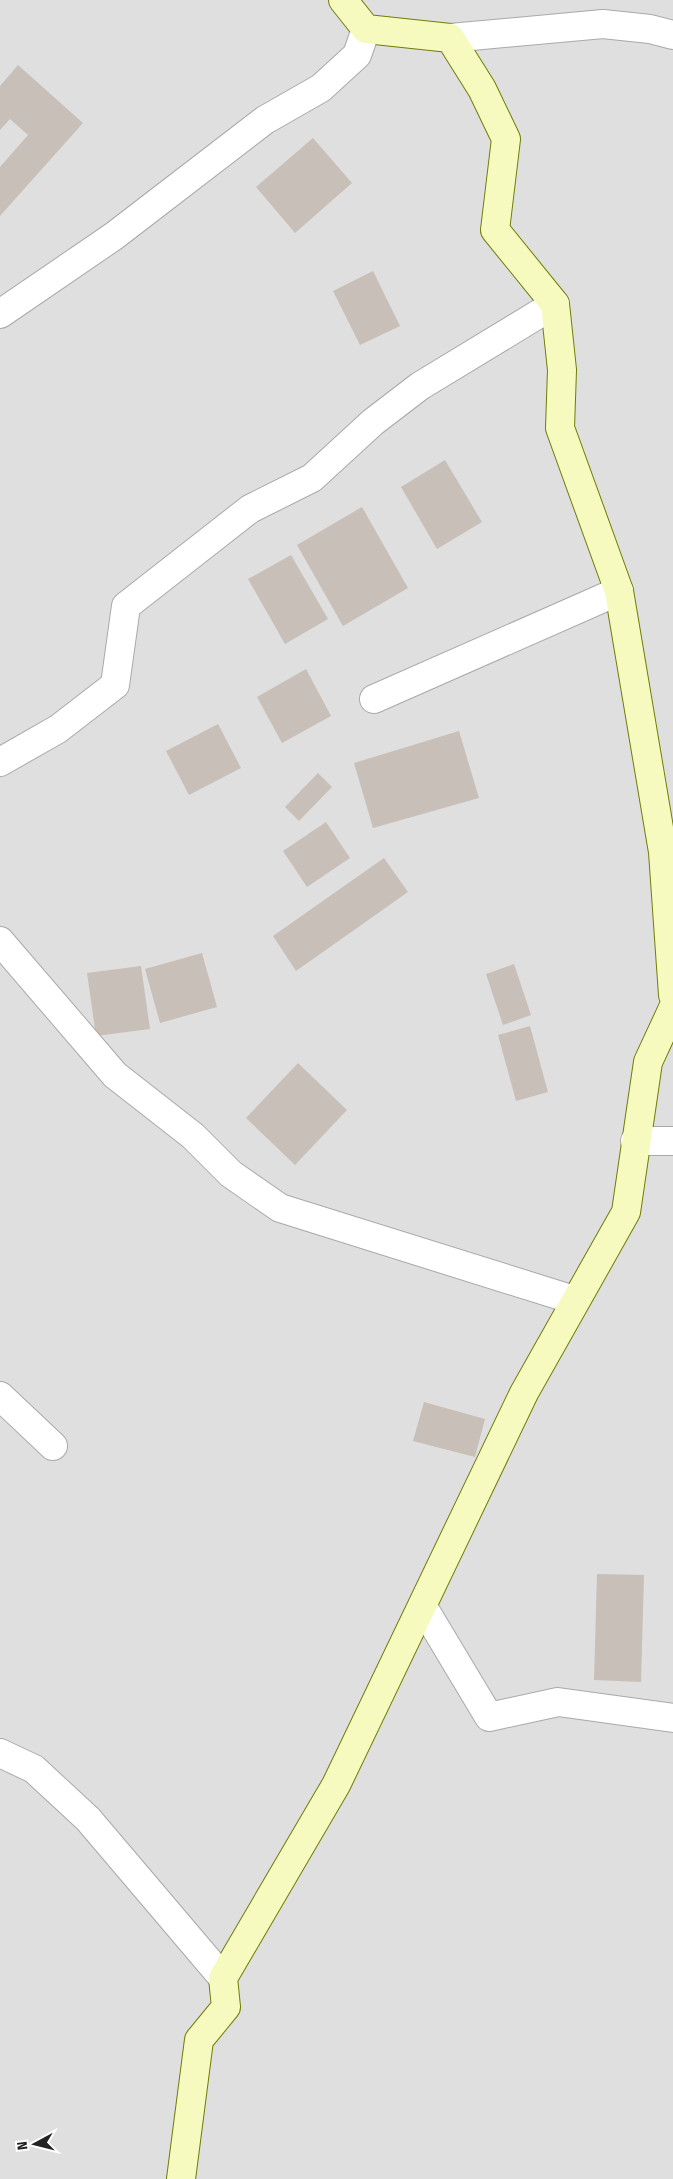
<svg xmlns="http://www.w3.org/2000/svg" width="673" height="2179" viewBox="0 0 673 2179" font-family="'Fira Sans Condensed',sans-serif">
<rect width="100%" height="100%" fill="#f2efe9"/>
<path fill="#e0dfdf" d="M0,0H673V2179H0Z"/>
<path fill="#c7bfb8" d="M18,65L83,123L0,216V167L28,135L10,119L0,130V86Z
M313,138L352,183L295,233L256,187Z
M373,271L400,326L360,345L333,291Z
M445,460L482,522L437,549L401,487Z
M362,507L408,588L343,626L297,545Z
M291,555L328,619L285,644L248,579Z
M306,669L331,716L282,743L257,697Z
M218,724L241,768L189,795L166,751Z
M459,731L479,798L373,828L354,763Z
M318,773L332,787L299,821L285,807Z
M326,822L350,858L307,887L283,851Z
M384,858L408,892L296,971L273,936Z
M202,953L217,1007L160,1023L145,969Z
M514,964L531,1015L503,1025L486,974Z
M141,966L150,1029L96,1036L87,973Z
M530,1026L548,1092L516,1101L498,1035Z
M298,1063L347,1110L295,1165L246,1118Z
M424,1402L485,1419L475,1457L413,1441Z
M597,1574L644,1575L641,1682L594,1680Z"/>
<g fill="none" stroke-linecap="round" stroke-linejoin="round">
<g stroke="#a9a9a9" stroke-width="30">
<path id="street" d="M450,38L603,24L650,29L673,35
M0,314L114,236L265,120L321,88L357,55L366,29
M374,699L619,591
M0,762L58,729L115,685L126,606L250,509L312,478L373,422L420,386L555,304
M0,941L115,1075L193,1136L231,1174L280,1208L574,1300
M635,1141H673
M0,1396L53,1446
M423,1607L489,1717L558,1702L673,1718
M0,1753L34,1769L88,1819L223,1978"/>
</g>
<g stroke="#707d05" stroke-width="30">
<path id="secondary" d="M343,0L366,29L450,38L482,89L506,139L495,230L555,304L562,370L560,428L619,591L663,852L673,995
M181,2179L199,2040L226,2007L223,1978L336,1785L524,1393L626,1212L648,1062L673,1008"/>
</g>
<use href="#street" stroke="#fff" stroke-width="28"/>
<use href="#secondary" stroke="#f7fabf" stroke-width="28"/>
</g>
<g transform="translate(35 2144) rotate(263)" stroke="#ffffff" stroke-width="4" paint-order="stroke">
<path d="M0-4L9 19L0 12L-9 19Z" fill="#222222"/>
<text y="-8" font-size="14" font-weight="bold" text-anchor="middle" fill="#222222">N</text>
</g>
</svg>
